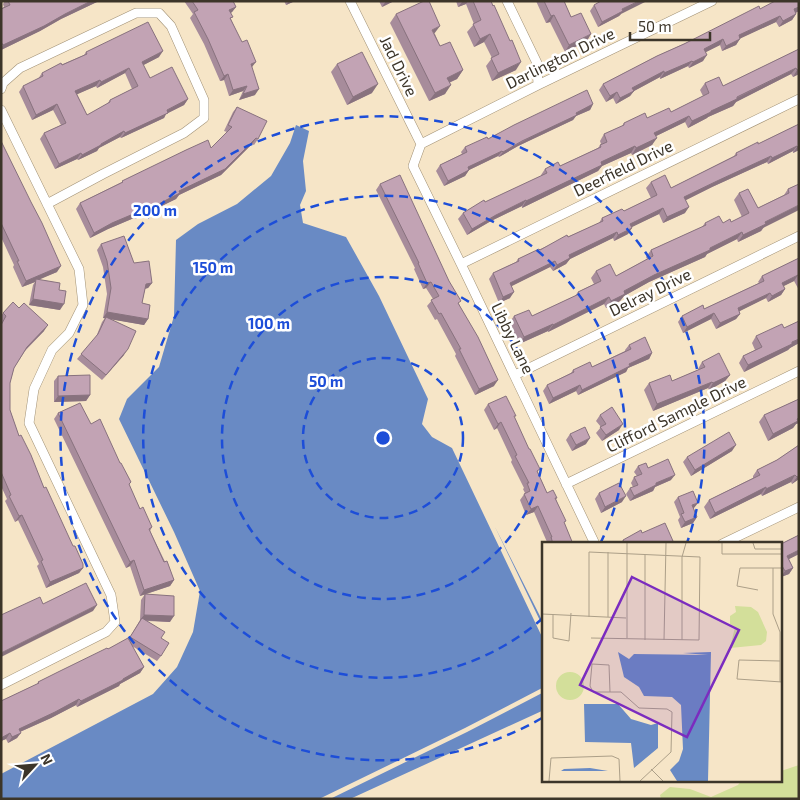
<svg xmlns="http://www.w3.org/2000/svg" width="800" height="800" viewBox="0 0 800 800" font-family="'Exo 2',sans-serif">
<rect width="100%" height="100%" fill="#f6e5c7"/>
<path fill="#d3df9a" d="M799,765V799H661L660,795L670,787L690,789L711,797L738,785L741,781H781V771Z"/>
<path fill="#698ac4" d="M296,125L309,131L303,161L306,191L300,205L303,223L346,237L379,296L428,399L422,424L432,437L452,448L544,641V687L465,728L319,799H1V774L153,694L177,667L193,632L200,591L174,532L119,419L127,399L159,367L174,316L176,240L198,224L237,204L271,176L290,143Z
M495,527L544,624V629Z
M544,692V710L350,799H330L467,732Z"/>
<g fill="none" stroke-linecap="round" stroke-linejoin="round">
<g stroke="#a19175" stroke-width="10">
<path id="street" d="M350,1L421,144
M507,1L537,63L538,85
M1,89L3,83L20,68L136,13H159L171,26L204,100V118L184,133L103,174L47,204
M1,110L79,269L83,305L69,333L52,350L34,389L29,423L111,595L115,622L106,632L1,685
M421,144L413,166L461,264L595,544
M421,144L538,85L712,1
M461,264L799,99
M515,375L799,236
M566,484L799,371
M722,544L799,507"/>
</g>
<use href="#street" stroke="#fff" stroke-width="9"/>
</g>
<path fill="#a78c9b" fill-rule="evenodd" d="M5,1H99L61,19L40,31L1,50V9L4,7L3,4Z
M184,1H233L236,7L232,12L231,13V19L252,67V68L255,95L239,100L243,91L229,96L224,80L220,81L204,44L190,18L193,14Z
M284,1H295L286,5Z
M379,1H394L382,7Z
M456,1H491L516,70L492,81L486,66L492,58L484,42L474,47L467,32L474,24L466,4L458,7Z
M536,1H564L571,17L587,41L565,52L550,22L546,23Z
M799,1V11L796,13V14L792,20L779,27L776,22L740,38L736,45L722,51L720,45L706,52L703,61L689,68L688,66L660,79V77L634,91L630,96L616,104L613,98L606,102L599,90L603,84L655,57L657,56L760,9Z
M594,5L621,14L619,16L598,27L590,11Z
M396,14L435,34L440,46L463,70L457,79L449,83L445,94L429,101L390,23Z
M799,49V74L793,77L791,74L736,102L733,106L708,117L707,118L688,128L685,122L656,136L652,145L632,155L631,153L602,166L598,171L522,208V206L491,221L467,235L458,219L463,213L541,176V175L545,169L560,166L598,148L601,144L600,141L604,134L622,126L624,123L647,118L671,112L703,96L700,90L705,83L723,86Z
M86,52L159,57L143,65L150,78L188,99L184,105L166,114L164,118L121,138L120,137L99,148L97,151L78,160L77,159L55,169L40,139L44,133L61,125L53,110L32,120L19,92L23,86L38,79L42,73L84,55ZM125,73L132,89L110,100L107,104L87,115L77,94L96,86L97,88Z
M337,64L372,93L347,105L331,72Z
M593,104L590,110L576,116L573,120L518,146L499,157L498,156L469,170L465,176L444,186L436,171L440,165L462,154L461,152L465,147Z
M237,107L258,139L254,145L252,144L221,175L179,195L176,199L135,219L134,218L108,229L90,238L76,209L80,203L186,150L211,148L227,132L224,131L233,112Z
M799,124V150L793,153V151L768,164L767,162L712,187L686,200L685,213L663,223L659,214L631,227L628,234L614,241L613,238L570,259L566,264L553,271L550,267L511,286L510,298L499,303L489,279L493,273L516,262L518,259L599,223L602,218L624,211L651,198L646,188L651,182L671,188L734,156L736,153L758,144Z
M1,141L57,272L39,279L59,290L60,310L29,305L33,285L35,282L22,287L13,267L14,265L1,237Z
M380,184L459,304L494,386L475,395L455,356L456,354L437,319L435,320L427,306L433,299L426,288L423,289L414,269L415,268L376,190Z
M799,184L761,231L738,242L737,239L707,254L705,257L649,282L624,296L620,301L606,308L604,304L548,332V331L519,344L509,323L514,316H532L575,296L578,292L594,284L591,278L596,271L616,276L647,259L646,257L651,250L702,227L705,223H723L731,222L742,217L734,200L739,193L758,208L784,195L788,189Z
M101,244L134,263L152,283L148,288L145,289L142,303L148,319L144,325L111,319L124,355L102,380L77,359L96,337L102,322L105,318H103L107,294L103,267L97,250Z
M799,258V290L794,281L783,286L785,289L781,295L768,302L766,298L739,311L740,314L736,319L716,329L711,319L683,333L678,322L682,316L704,309L759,283L758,282L762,276Z
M3,313L44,331L25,351L14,368L10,383V410L19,436L83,568L79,573L46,588L37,566L39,564L18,520L15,522L5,501L7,499L1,486V324L2,322L1,321V316Z
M799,321V343L790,348L788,350L744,372L739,363L743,356L755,350L752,343L756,336L784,328Z
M629,345L652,353L649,359L628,368L626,372L578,395L576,391L549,404L543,391L547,385L571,373L573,370L592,367L625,351V350Z
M702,362L730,375L725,381L709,390L708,388L653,411L644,390L649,383L672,381L698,370V369Z
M58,376L90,395L86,401L54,402V381Z
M799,399V423L796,424L793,428L768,441L759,422L764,415Z
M488,404L514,418L547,493L557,498L556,499L564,523L573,544H546L547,542L534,512L526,515L520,500L525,493L523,489L524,488L511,462L512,460L497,428L494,430L484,410Z
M58,413L91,424L120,463L131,482L129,485L140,509L152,527L150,531L174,580L170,586L140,596L130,566L126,568L54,419Z
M600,415L619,430L602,441L596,433L601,427L596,421Z
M570,434L586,444L572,451L566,440Z
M799,445V479L792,484L791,482L762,496L761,494L710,519L704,507L709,500L753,478V476L757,470L777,460Z
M732,451L691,476L683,462L687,457Z
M638,466L648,468L671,480L655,487L653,491L630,501L626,494L630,488L633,487L631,483L634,477L637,476L634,472Z
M599,493L622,502L601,513L595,499Z
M678,497L693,508L697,517L693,523L681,528L678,520L680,517L674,502Z
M799,535V554L789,559L793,568L789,574L781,577V544Z
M623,540L673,541L671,544H620Z
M145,594L170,622L147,621L161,638V656L157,661L132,646L144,667L140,673L120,684L119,686L77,707L76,705L51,718L20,732L17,738L8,743L6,739L1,741V701L37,684L38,682L129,639L140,620L141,600Z"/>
<path fill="#88727e" d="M91,1H99L61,19L40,31L1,50V48L3,45Z
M289,1H295L286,5Z
M386,1H394L382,7Z
M463,1H468L466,4L458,7Z
M639,1H647L621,14L619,16L598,27L602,22L622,9Z
M236,7L232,12L225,16L229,10Z
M799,7V11L790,15L794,9Z
M796,14L792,20L779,27L783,21Z
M554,15L550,22L546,23L551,16Z
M780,16L776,22L735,41L739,35Z
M440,26L434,34L432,30Z
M490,34L484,42L474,47L480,39Z
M591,34L587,41L565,52L569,45Z
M723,39L720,45L700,55L704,49Z
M740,39L736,45L722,51L726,46Z
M163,51L159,57L138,68L142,62Z
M707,55L703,61L689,68L693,62Z
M692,61L688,66L660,79L664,73Z
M256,62L252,67L247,70L251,64Z
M521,62L516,70L492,81L498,73Z
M129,68L125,73L97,88L101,82Z
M796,68L791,74L736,102L733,106L708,117L707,118L688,128L692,121L711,111Z
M799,69V74L793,77L797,70Z
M463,70L457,79L441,86L447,78Z
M664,71L660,77L634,91L630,96L616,104L620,98L632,88Z
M228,74L224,80L220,81L224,76Z
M100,80L96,86L71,97L75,91Z
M378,84L372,93L347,105L353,97Z
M451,85L445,94L429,101L435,93Z
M247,86L243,91L229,96L233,90Z
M259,89L255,95L239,100L243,94Z
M617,92L613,98L606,102L610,96Z
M188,99L184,105L166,114L164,118L121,138L125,133Z
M57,104L53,110L32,120L36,115Z
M593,104L590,110L576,116L573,120L518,146L499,157L503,152Z
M689,116L685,122L650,139L654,133Z
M124,131L120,137L99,148L97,151L78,160L82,155Z
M256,138L252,144L221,175L179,195L176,199L135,219L139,214L179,191Z
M657,138L652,145L632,155L636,148Z
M635,146L631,153L602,166L598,171L522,208L526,201L601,162Z
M797,146L793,151L768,164L772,158Z
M799,146V150L793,153L797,147Z
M502,151L498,156L469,170L465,176L444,186L448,181L468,167Z
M81,153L77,159L55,169L59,164Z
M771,156L767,162L712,187L680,203L684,197L717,181Z
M526,200L522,206L491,221L467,235L472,229L496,215Z
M799,205V210L763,228L761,231L738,242L743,235L765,222Z
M689,207L685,213L663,223L667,217Z
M663,208L659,214L626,230L630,224Z
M138,212L134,218L108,229L90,238L94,233L112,223Z
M632,228L628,234L614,241L618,235Z
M617,232L613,238L570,259L566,264L553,271L557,265L569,255Z
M742,232L737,239L707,254L705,257L649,282L624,296L620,301L606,308L611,301L624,291L654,275Z
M555,261L550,267L506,289L510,283Z
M61,266L57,272L36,281V279L35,282L22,287L26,281Z
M798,275L794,281L778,289L782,283Z
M431,282L426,288L423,289L427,283Z
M152,283L148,288L142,289L146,284Z
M785,289L781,295L768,302L772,296Z
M514,292L510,298L499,303L503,297Z
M770,293L766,298L734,314L738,308Z
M609,297L604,304L548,332L553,325Z
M33,299L64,304L60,310L29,305Z
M107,312L148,319L144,325L103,318Z
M714,313L711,319L683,333L687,327Z
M740,314L736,319L716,329L720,323Z
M553,324L548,331L519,344L524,337Z
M48,325L44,331L23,352L27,347Z
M799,339V343L790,348L788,350L744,372L748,365Z
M128,349L124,355L102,380L106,375Z
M652,353L649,359L628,368L626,372L578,395L582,390L629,364Z
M730,375L725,381L709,390L713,383Z
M498,380L494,386L475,395L479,389Z
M712,382L708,388L653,411L657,404Z
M580,385L576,391L549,404L553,398Z
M90,395L86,401L54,402L58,396Z
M799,418V423L796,424L793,428L768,441L773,434Z
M501,422L497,428L494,430L498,424Z
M623,424L619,430L602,441L606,435Z
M590,438L586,444L572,451L576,445Z
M736,445L732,451L691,476L695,470Z
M675,475L671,480L655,487L653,491L630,501L634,496L656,483Z
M795,475L791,482L762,496L766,489Z
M799,476V479L792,484L797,477Z
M766,487L761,494L710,519L715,513Z
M626,496L622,502L601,513L605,507Z
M698,503L694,508L688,510L692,505Z
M538,506L534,512L526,515L531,509Z
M22,515L18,520L15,522L19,516Z
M697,517L693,523L681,528L685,522Z
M799,550V554L783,562L787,556Z
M134,560L130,566L126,568L130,562Z
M83,568L79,573L46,588L50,582Z
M793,568L789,574L781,577L785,571Z
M174,580L170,586L140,596L144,590Z
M97,605L93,611L1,657V653Z
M144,615L174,616L170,622L140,620Z
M144,667L140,673L120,684L119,686L77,707L81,701Z
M79,699L76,705L51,718L15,734L19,729Z
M10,733L6,739L1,741V738Z
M21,733L17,738L8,743L12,737Z"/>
<path fill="#c2a3b4" stroke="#88727e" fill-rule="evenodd" d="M8,1H91L65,14L44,26L3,45L1,42V9L10,5Z
M192,1H233L236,7L229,10L233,17L230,18L242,42L247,40L256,62L251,64L259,89L243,94L247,86L233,90L228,74L224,76L208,39L194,12L198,10Z
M424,1H429L440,26L432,30L440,46L450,42L463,70L447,78L451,85L435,93L396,14Z
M473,1H491L493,6L494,5L510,41L512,40L521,62L498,73L491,58L499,54L490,34L480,39L473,24L481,20Z
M544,1H564L571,17L581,13L591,34L569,45L554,15L551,16Z
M601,1H639L622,9L623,11L602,22L594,5Z
M775,1H799V7L794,9L796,14L783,21L780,16L739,35L740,39L726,46L723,39L704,49L707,55L693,62L692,61L664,73V71L632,88L634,91L620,98L617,92L610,96L603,84L657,56L684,44L759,6L760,9Z
M148,22L163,51L142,62L150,78L172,67L188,99L167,110L168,113L125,133L124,131L101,144V145L82,155L81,153L59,164L44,133L66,123L57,104L36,115L23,86L43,76L42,73L61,63L62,65L87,54L86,52ZM129,68L138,86L110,100V102L87,115L75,91L100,80L101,82Z
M799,49V69L797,70L796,68L737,97V99L711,111V112L692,121L689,116L654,133L657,138L636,148L635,146L601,162L602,165L526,201V200L496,215L472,229L463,213L484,200L485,202L547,173L545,169L558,162L560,166L601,147L600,145L607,142L604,134L624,125V123L645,113L647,118L669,108L671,112L709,93L705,83L719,77L723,86Z
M362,52L378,84L353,97L337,64Z
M587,90L593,104L576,113L577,115L522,141L503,152L502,151L468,167L469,170L448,181L440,165L467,152L465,147L487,137L488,139L514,125Z
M237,107L267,121L258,139L256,138L225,169L179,191L180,193L139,214L138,212L112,223L94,233L80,203L123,182L122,181L186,150L208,140L211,148L232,127L228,125Z
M799,124V146L797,147V146L772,158L771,156L717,181L684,197L689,207L667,217L663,208L630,224L632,228L618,235L617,232L569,255L570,258L557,265L555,261L510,283L514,292L503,297L493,273L519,261L518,259L539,249L540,250L567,235L568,237L603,221L602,218L622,209L624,211L657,195L651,182L665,175L671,188L737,155L736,153L758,142V144Z
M1,141L31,202L42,223L61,266L26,281L17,261H19L1,223Z
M400,175L449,281L461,301L458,303L478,337L498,380L479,389L459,349H461L441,313L439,314L431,300L439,296L431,282L427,283L418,263H419L380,184Z
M799,184V205L765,222L766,224L743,235L742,232L710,248V250L654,275L624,291L625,294L611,301L609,297L553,325V324L524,337L514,316L529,310L532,316L579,294L578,292L601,281L596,271L610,264L616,276L653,256L651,250L706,225L705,223L719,216L723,223L730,219L731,222L749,213L739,193L748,189L758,208L789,193L788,189Z
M124,236L134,263L149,261L152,283L146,284L142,303L150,305L148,319L107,312L111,288L107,261L101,244Z
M799,258V277L798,275L782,283L785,289L772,296L770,293L738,308L740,314L720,323L714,313L687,327L682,316L703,305L704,309L764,281L762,276Z
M36,279L60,283L59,290L66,291L64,304L33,299Z
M13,302L19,308L24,303L48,325L27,347L14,368L10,383V410L19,436L21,435L31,455L44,488L46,487L73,546H75L83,564V568L50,582L41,561L43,560L22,515L19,516L9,496L11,495L1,472V325L6,316L3,313Z
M106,317L136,331L128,349L106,375L81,354L98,334Z
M799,321V339L792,342V344L748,365L743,356L762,347L756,336L782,324L784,328Z
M645,337L652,353L629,364L630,366L582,390L580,385L553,398L547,385L574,372L573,370L590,362L592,367L631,349L629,345Z
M719,353L730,375L713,383L712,382L657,404L649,383L670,375L672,381L705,367L702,362Z
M90,375V395L58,396V376Z
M506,396L516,416H514L529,449H530L540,469L537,471L547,493L553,490L557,498H555L566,521L564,522L573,544H553L551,537H552L538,506L531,509L524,494L530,491L527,483H529L515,456L517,455L501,422L498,424L488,404Z
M799,399V418L797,419L798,421L773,434L764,415Z
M80,403L91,424L100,419L120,463H121L131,482L129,484L140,509L143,507L152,527L149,529L164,562L167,561L174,580L144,590L134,560L130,562L58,413Z
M612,407L623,424L606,435L600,427L606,424L600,415Z
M585,427L590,438L576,445L570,434Z
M729,432L736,445L695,470L687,457Z
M799,445V476L797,477L795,475L766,489V487L715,513L709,500L760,475L757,470L777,460Z
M668,459L675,475L656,483V485L634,496L630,488L638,485L634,477L642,474L638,466L646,463L648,468Z
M619,483L626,496L605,507L599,493Z
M693,491L698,503L692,505L697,517L685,522L681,514L684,513L678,497Z
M665,523L673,541L666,544H656V543L653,544H625L623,540L641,530L642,533Z
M799,535V550L787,556L793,568L785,571L781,564V544Z
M86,583L97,605L1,653V615L40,597L43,604Z
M145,594L174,596V616L144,615Z
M142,618L165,632L161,638L169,643L161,656L130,637Z
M128,638L144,667L123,679V680L81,701L79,699L55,712L19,729L21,733L12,737L10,733L1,738V701L39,683L38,682L58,672L107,648L108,649Z"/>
<g fill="none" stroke="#1d4ed8" stroke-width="2.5" stroke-dasharray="9 6">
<circle cx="383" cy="438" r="80"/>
<circle cx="383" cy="438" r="161"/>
<path d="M543 618A241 241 0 1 1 600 544"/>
<path d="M542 718A322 322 0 1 1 687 543"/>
</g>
<g text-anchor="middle" stroke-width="5" stroke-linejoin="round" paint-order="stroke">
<g font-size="16" fill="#3c3529" stroke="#fff">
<text transform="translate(560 58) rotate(-26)" y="6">Darlington Drive</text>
<text transform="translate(399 66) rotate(64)" y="6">Jad Drive</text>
<text transform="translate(623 168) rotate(-26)" y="6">Deerfield Drive</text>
<text transform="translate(650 292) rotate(-26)" y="6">Delray Drive</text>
<text transform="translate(513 338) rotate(64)" y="6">Libby Lane</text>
<text transform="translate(676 414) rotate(-26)" y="6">Clifford Sample Drive</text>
</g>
</g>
<g transform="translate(542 542)">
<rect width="240" height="240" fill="#f6e5c7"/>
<path d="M193,64L209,65L216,70L225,90L224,99L219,103L188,106L193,85L188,82V74L194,70ZM14 144a14 14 0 1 1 28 0a14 14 0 1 1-28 0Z" fill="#d3df9a"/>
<path d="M76,110L87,117L92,112L166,113L141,111L169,110L166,239H135L128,228L137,219L141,207L139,163L130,155L102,154L97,145L82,135ZM42,162H76L89,177L109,183L116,181V206L92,226L89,201L43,200ZM48,226L66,229H19L22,227Z" fill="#698ac4"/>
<path fill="none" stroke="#ac9f88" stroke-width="1" d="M85,1V96M180,1V12H240M211,1L213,7H240M103,13V98M231,26V72L238,90V140M216,48L195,44L198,26H240M0,72L84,76M11,72V96L27,99L29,71M47,75V10L158,15L157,98L49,96M66,75V10M122,98L124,1M140,98V15L144,1M238,119L197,118L195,137L240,140M68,150L67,123L50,122L48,144L51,150H79L97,166L125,167L130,170L129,210L98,239M109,227L121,239M7,239L9,216L70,214L77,217L78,239"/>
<path fill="#7b2cbf" fill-opacity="0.15" stroke="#7b2cbf" stroke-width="2.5" d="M90,35L197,88L145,195L38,143Z"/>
<rect width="240" height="240" fill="none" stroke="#3c3529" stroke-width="2.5"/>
</g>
<circle cx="383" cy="438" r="8" fill="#1d4ed8" stroke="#fff" stroke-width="2.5"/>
<g font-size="15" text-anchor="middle" font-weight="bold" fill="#1d4ed8" stroke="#fff" stroke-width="5" stroke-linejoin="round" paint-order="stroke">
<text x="155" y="216">200 m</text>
<text x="213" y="273">150 m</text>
<text x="269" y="329">100 m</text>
<text x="326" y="387">50 m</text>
</g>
<rect width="800" height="800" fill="none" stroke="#3c3529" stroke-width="5"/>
<g transform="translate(35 765) rotate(64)" stroke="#ffffff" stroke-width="4" paint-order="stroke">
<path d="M0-4L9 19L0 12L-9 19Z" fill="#3c3529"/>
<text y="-8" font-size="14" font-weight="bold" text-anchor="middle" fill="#3c3529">N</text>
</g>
<path d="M630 32v8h80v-8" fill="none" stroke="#3c3529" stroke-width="2.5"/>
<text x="638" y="32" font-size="15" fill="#3c3529" stroke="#ffffff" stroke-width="4" paint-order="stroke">50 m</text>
</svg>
